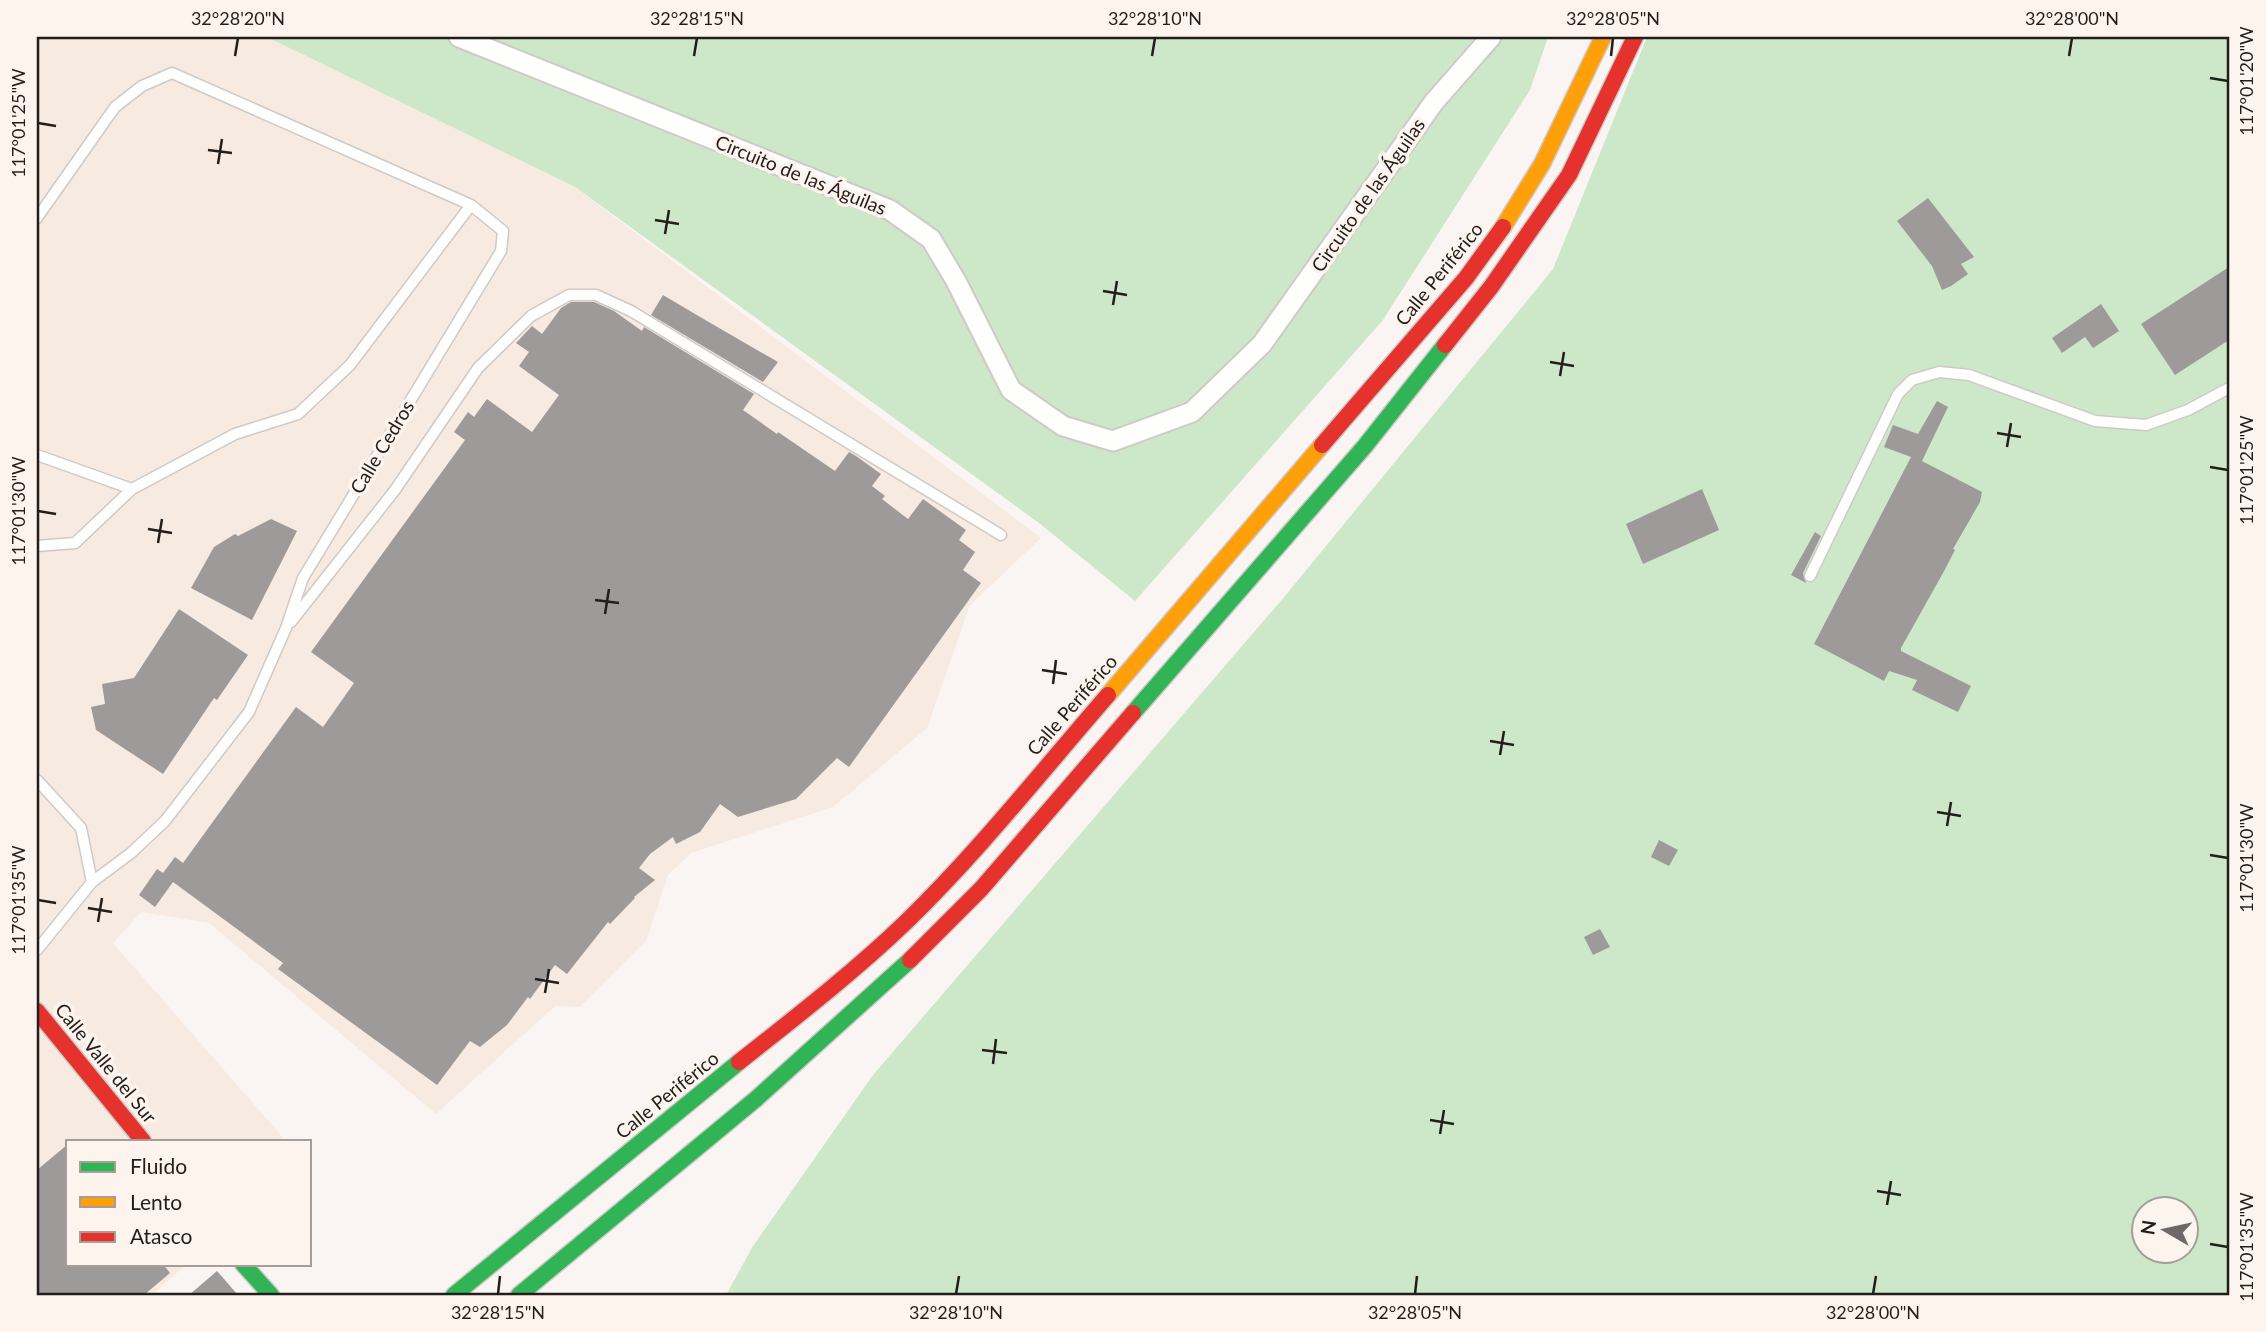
<svg xmlns="http://www.w3.org/2000/svg" width="2266" height="1332" viewBox="0 0 2266 1332" font-family="Lato,sans-serif">
<rect width="100%" height="100%" fill="#faf5f2"/>
<path fill="#f6eae1" d="M37,37H267L573,186L1041,538L970,605L927,728L833,807L691,853L668,875L646,941L580,1007L555,1006L436,1114L209,923L141,912L113,943L286,1141H68V1264H187L152,1295H37Z"/>
<path fill="#cde8c8" fill-rule="evenodd" d="M267,37H1548L1530,90L1383,320L1135,601L1039,523L575,187Z
M1647,37H2229V1295H726L753,1246L873,1075L1285,596L1553,269ZM2144,1210H2186V1252H2144Z"/>
<path fill="#9f9a9a" d="M1928,198L1974,257L1961,264L1968,274L1951,286L1942,290L1932,266L1897,221Z
M2229,267V340L2175,375L2141,324Z
M663,295L707,321L778,362L763,382L651,315Z
M571,302H594L614,311L642,331L644,327L754,394L743,410L777,434L778,432L835,471L849,452L856,456L881,474L872,486L885,496L882,499L908,519L923,499L966,530L959,540L975,552L963,570L981,583L849,767L837,758L796,799L738,817L720,804L700,832L676,844L673,837L650,854L639,868L655,880L634,897L635,898L610,924L608,922L567,974L555,965L530,999L528,997L507,1025L480,1047L470,1041L437,1085L278,969L283,963L173,882L155,907L139,895L157,869L163,873L175,857L183,863L296,707L323,727L354,683L311,652L465,440L454,432L468,412L474,417L487,399L532,432L559,395L519,366L529,352L516,343L532,326L542,334L561,308Z
M2101,304L2119,331L2093,348L2085,337L2062,353L2052,338Z
M1937,401L1948,407L1922,461L1982,492L1980,502L1953,549L1955,550L1943,573L1901,648V651L1971,686L1958,712L1912,690L1917,680L1889,671L1884,681L1814,644L1911,457L1884,447L1893,425L1918,434Z
M1702,489L1719,530L1643,564L1626,524Z
M271,519L297,531L252,620L191,588L214,547L235,534L238,536Z
M1815,532L1821,536L1803,573L1806,583L1791,575Z
M179,609L248,655L217,700L214,698L163,774L96,730L91,707L105,704L102,684L134,678Z
M1659,840L1678,850L1669,866L1651,857Z
M1600,929L1610,947L1593,955L1584,937Z
M68,1144V1264H163L170,1273L144,1295H37V1170Z
M217,1271L238,1295H189Z"/>
<g fill="none" stroke-linecap="round" stroke-linejoin="round">
<g stroke="#cecac7" stroke-width="13">
<path id="lane" d="M37,218L115,107L142,86L172,73L471,205L503,231L501,251L303,578L286,628L249,712L165,821L131,853L92,882L37,950
M37,455L132,489
M37,546L75,543L132,489L235,434L298,414L350,365L471,205
M1810,576L1898,394L1912,380L1939,372L1969,375L2095,421L2146,425L2188,410L2229,388
M291,622L395,490L478,368L531,316L569,295H596L631,311L1001,535
M37,780L81,828L92,882"/>
</g>
<g stroke="#cecac7" stroke-width="23">
<path id="street" d="M459,37L890,210L931,239L956,281L1011,390L1063,426L1113,441L1192,412L1262,344L1434,102L1491,37"/>
</g>
<g stroke="#cecac7" stroke-width="19">
<path id="fast" d="M1133,713L1365,446L1445,345
M243,1264L271,1295
M454,1295L739,1062
M519,1295L756,1099L910,960"/>
</g>
<g stroke="#cecac7" stroke-width="19">
<path id="slow" d="M1503,227L1542,164L1603,37
M1108,695L1322,445"/>
</g>
<g stroke="#cecac7" stroke-width="19">
<path id="jam" d="M1445,345L1491,287L1569,175L1635,37
M1322,445L1466,278L1503,227
M910,960L981,889L1133,713
M37,1011L143,1141
M739,1062C796,1017 854,972 906,922C979,851 1042,771 1108,695"/>
</g>
<use href="#lane" stroke="#fefefd" stroke-width="10"/>
<use href="#street" stroke="#fefefd" stroke-width="19"/>
<use href="#fast" stroke="#30b455" stroke-width="16"/>
<use href="#slow" stroke="#ff9f0a" stroke-width="16"/>
<use href="#jam" stroke="#e5322d" stroke-width="16"/>
</g>
<path fill="none" stroke="#221e1b" stroke-width="2.5" d="M235,56L238,38M694,56L697,38M1152,56L1155,38M1611,56L1613,38M2069,56L2072,38M2210,78L2228,81M38,123L56,126M208,150L232,153M218,164L222,139M655,220L679,224M665,234L669,210M1103,291L1127,295M1113,305L1117,281M1550,362L1574,366M1560,376L1564,352M1997,433L2021,437M2007,447L2011,423M2210,467L2228,470M38,511L56,514M148,529L172,533M158,543L162,519M595,600L619,603M605,614L609,589M1042,670L1067,674M1053,684L1056,660M1490,741L1514,745M1500,755L1504,731M1937,812L1961,816M1947,826L1951,802M2210,855L2228,858M38,900L56,903M88,908L112,912M98,922L102,898M535,979L559,983M545,993L549,969M982,1050L1007,1053M993,1064L996,1039M1430,1120L1454,1124M1440,1134L1444,1110M1877,1191L1901,1195M1887,1205L1891,1181M2210,1244L2228,1247M498,1294L500,1276M956,1294L959,1276M1415,1294L1417,1276M1873,1294L1876,1276"/>
<g text-anchor="middle" stroke-width="7" stroke-linejoin="round" paint-order="stroke">
<g font-size="19" fill="#221e1b" stroke="#fdf4ee">
<text transform="translate(801 175) rotate(22)" y="7">Circuito de las Águilas</text>
<text transform="translate(1368 195) rotate(-55)" y="7">Circuito de las Águilas</text>
<text transform="translate(1439 274) rotate(-51)" y="7">Calle Periférico</text>
<text transform="translate(382 447) rotate(-59)" y="7">Calle Cedros</text>
<text transform="translate(1072 705) rotate(-49)" y="7">Calle Periférico</text>
<text transform="translate(106 1063) rotate(51)" y="7">Calle Valle del Sur</text>
<text transform="translate(667 1095) rotate(-39)" y="7">Calle Periférico</text>
</g>
</g>
<rect width="2266" height="1332" fill="none" stroke="#fdf4ee" stroke-width="77"/>
<rect x="66" y="1140" width="245" height="126" fill="#fdf4ee" stroke="#a59e9a" stroke-width="2"/>
<rect x="80" y="1162" width="35" height="10" fill="#30b455" stroke="#a59e9a" stroke-width="2"/>
<text x="130" y="1174" font-size="21" fill="#221e1b">Fluido</text>
<rect x="80" y="1197" width="35" height="10" fill="#ff9f0a" stroke="#a59e9a" stroke-width="2"/>
<text x="130" y="1210" font-size="21" fill="#221e1b">Lento</text>
<rect x="80" y="1232" width="35" height="10" fill="#e5322d" stroke="#a59e9a" stroke-width="2"/>
<text x="130" y="1244" font-size="21" fill="#221e1b">Atasco</text>
<g transform="translate(2165 1230) rotate(279)"><circle r="33" fill="#fdf4ee" stroke="#a59e9a" stroke-width="2"/>
<path d="M0-5L12 26L0 18L-12 26Z" fill="#6e6966"/>
<text y="-10" font-size="19" font-weight="bold" text-anchor="middle" fill="#221e1b">N</text>
</g>
<rect x="38" y="38" width="2190" height="1256" fill="none" stroke="#221e1b" stroke-width="2.5"/>
<g font-size="18" text-anchor="middle" fill="#221e1b">
<text x="238" y="25">32°28'20"N</text>
<text x="697" y="25">32°28'15"N</text>
<text x="1155" y="25">32°28'10"N</text>
<text x="1613" y="25">32°28'05"N</text>
<text x="2072" y="25">32°28'00"N</text>
<text transform="translate(2247 81) rotate(-90)" y="6">117°01'20"W</text>
<text transform="translate(19 123) rotate(-90)" y="6">117°01'25"W</text>
<text transform="translate(2247 470) rotate(-90)" y="6">117°01'25"W</text>
<text transform="translate(19 511) rotate(-90)" y="6">117°01'30"W</text>
<text transform="translate(2247 858) rotate(-90)" y="6">117°01'30"W</text>
<text transform="translate(19 900) rotate(-90)" y="6">117°01'35"W</text>
<text transform="translate(2247 1247) rotate(-90)" y="6">117°01'35"W</text>
<text x="498" y="1319">32°28'15"N</text>
<text x="956" y="1319">32°28'10"N</text>
<text x="1415" y="1319">32°28'05"N</text>
<text x="1873" y="1319">32°28'00"N</text>
</g>
</svg>
